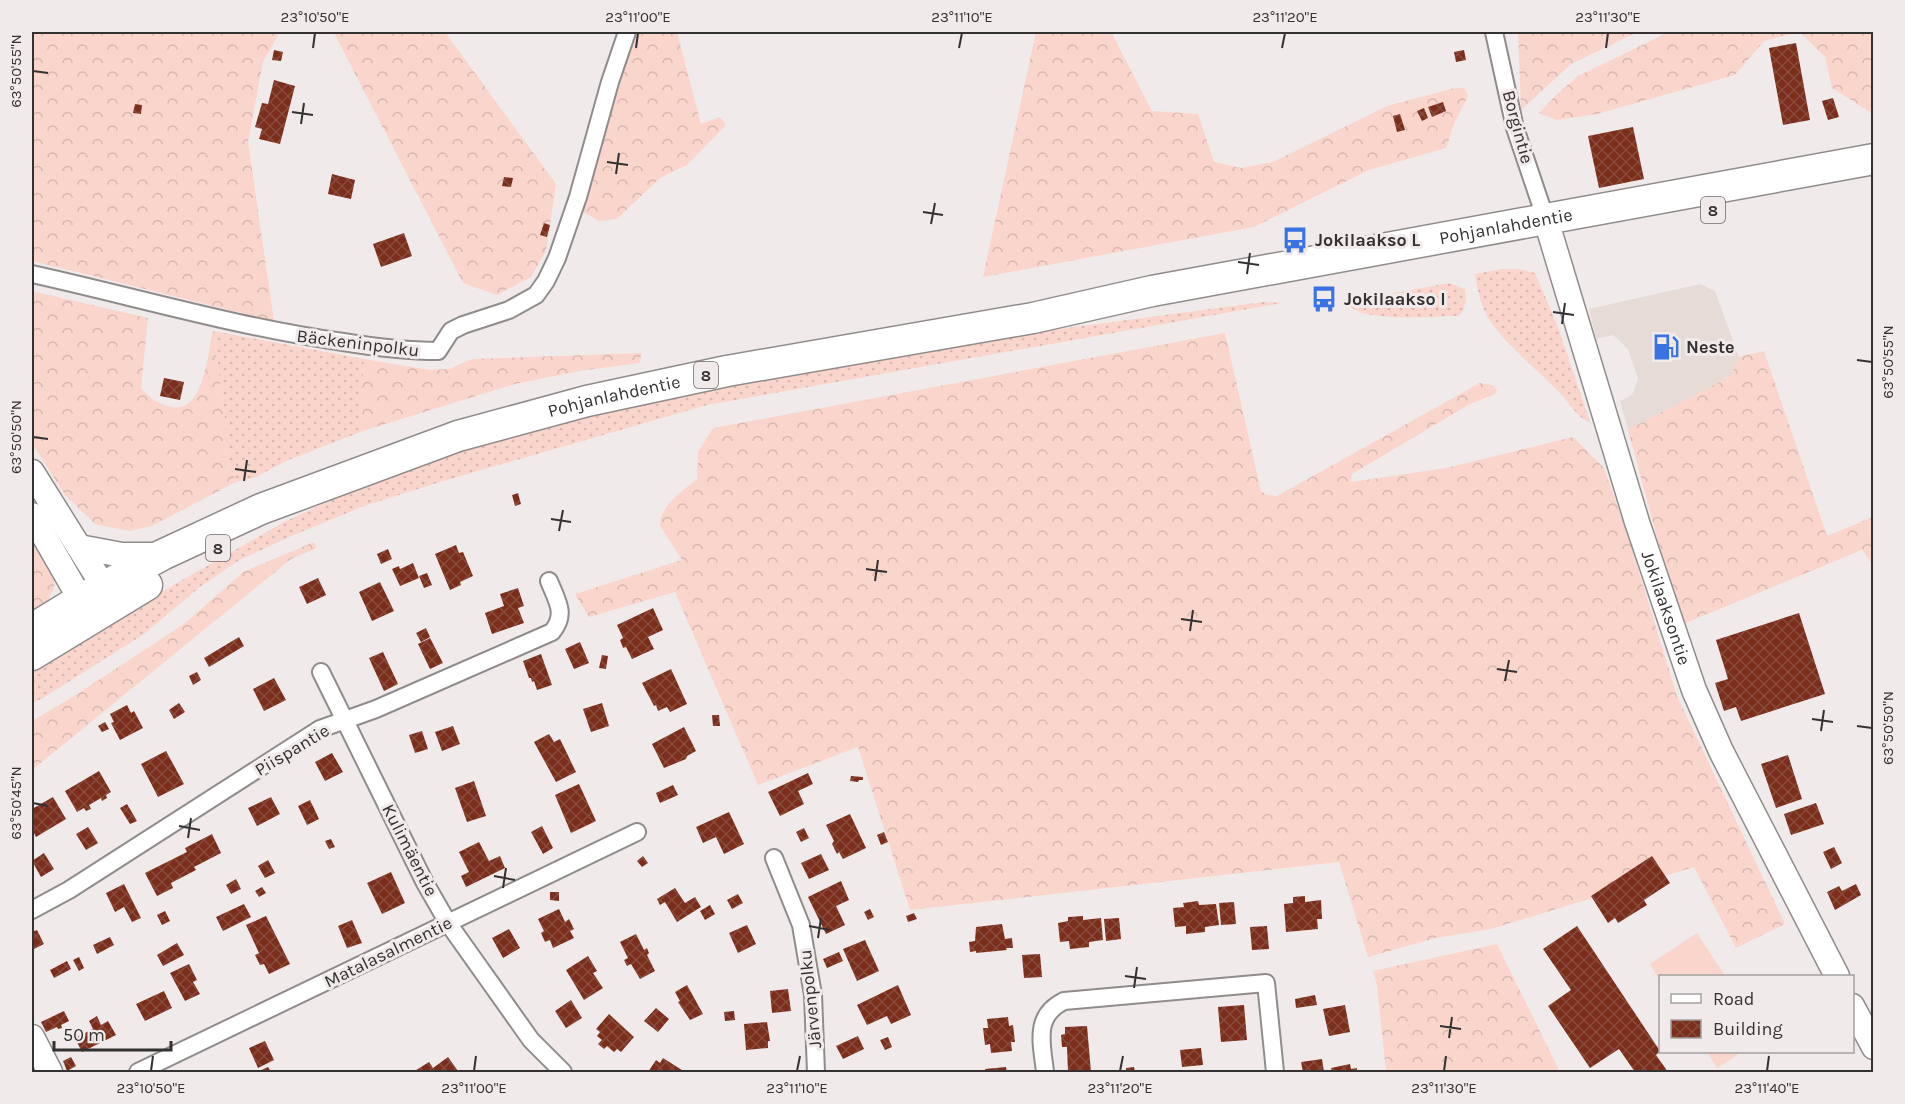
<svg xmlns="http://www.w3.org/2000/svg" width="1905" height="1104" viewBox="0 0 1905 1104" font-family="Karla,sans-serif">
<defs>
<pattern id="grass-dots" width="8" height="8" patternUnits="userSpaceOnUse" patternTransform="scale(1.5)"><rect width="8" height="8" fill="#fad5cb"/><path d="M2 2h.1M6 6h.1" fill="none" stroke="#d7b7af" stroke-width="1.8" stroke-linecap="round"/></pattern>
<pattern id="forest-crowns" width="20" height="18" patternUnits="userSpaceOnUse" patternTransform="scale(1.5)"><rect width="20" height="18" fill="#fad5cb"/><path d="M2 6a3 3 0 1 1 6 0M12 15a3 3 0 1 1 6 0" fill="none" stroke="#d7b7af"/></pattern>
<pattern id="building-cross-hatch" width="8" height="8" patternUnits="userSpaceOnUse" patternTransform="scale(1.5)"><rect width="8" height="8" fill="#7b2e1b"/><path d="M0 0l8 8M0 8l8-8" fill="none" stroke="#894b3c"/></pattern>
</defs>
<rect width="100%" height="100%" fill="#f0ebea"/>
<path fill="#e7dbd8" d="M1700,284L1715,291L1739,357L1731,376L1628,430L1620,401L1632,395L1638,379L1628,349L1613,335L1596,339L1589,309Z"/>
<path fill="url(#grass-dots)" d="M1502,269H1519L1535,273L1558,327L1590,422C1578,419 1569,402 1560,393C1539,371 1508,347 1491,322C1481,308 1478,291 1475,274Z
M1450,283L1465,289L1466,301L1462,313L1458,316C1439,316 1350,324 1348,301Z
M1263,302L1282,303L707,405L440,482L364,506L289,537L238,561L201,586L144,634L43,698L32,703V671L114,619L286,521L383,477L440,457L593,411L709,387L1037,332Z
M213,331L364,359L361,422L363,431L286,461L256,477L236,482L227,460L225,416Z"/>
<path fill="url(#forest-crowns)" d="M32,32H280L263,62L248,142L274,321L32,261Z
M329,32H445L556,184L546,251L531,277L497,295L463,283L334,33Z
M635,32H677L701,124L720,117L726,125L687,165L660,178L617,219L599,221L583,212Z
M1036,32H1111L1152,111L1198,114L1214,162L1241,168L1273,162L1387,106L1455,88H1464L1468,96L1454,124L1446,148L1369,170L1254,227L983,277Z
M1518,32H1638L1571,64L1521,110Z
M1669,32H1873V114L1832,88L1825,57L1800,32L1764,41L1735,75L1597,114L1557,120L1539,113L1553,98L1578,76Z
M32,291L148,318L141,388C150,398 155,402 168,406C204,418 207,354 213,331L225,416L227,460L236,482L152,526L130,531L95,524L65,495L32,443Z
M1225,333L1261,491L1267,495L1277,496L1480,383L1493,385L1497,390L1495,394L1470,404L1352,474L1351,482L1446,468L1573,437L1604,468L1626,530L1677,696L1785,924L1736,948L1694,867L1491,929L1436,938L1368,957L1339,862L910,910L858,747L758,785L675,592L589,617L575,594L682,560L660,526C659,506 683,491 697,479L698,452L713,428Z
M1764,351L1827,536L1873,517V565L1862,550L1681,625L1628,430L1731,376L1739,357Z
M641,353L640,363L579,371L515,384L363,431L361,422L364,359L430,370L449,369L472,359Z
M32,539L55,576L54,588L47,603L32,613Z
M314,542L317,548L291,559L32,770V721L74,696L184,624L243,572Z
M1497,944L1560,1072H1386L1377,985L1373,971Z"/>
<path fill="#fad5cb" d="M1697,933L1725,976H1660V981L1650,964Z
M1707,1052H1742L1717,1068Z"/>
<path fill="url(#building-cross-hatch)" d="M1796,43L1810,120L1783,125L1769,48Z
M274,50L283,52L281,61L272,60Z
M1464,50L1466,60L1456,62L1454,52Z
M274,80L295,86L280,144L259,139L262,129L255,127L262,103L268,104Z
M1833,98L1839,117L1828,120L1822,101Z
M1443,102L1446,111L1432,117L1428,107Z
M135,104L142,105L141,114L133,113Z
M1424,108L1428,118L1422,121L1417,111Z
M1400,114L1405,130L1397,132L1393,116Z
M1633,127L1644,179L1599,188L1588,136Z
M332,174L355,180L351,199L328,194Z
M504,177L513,178L511,187L502,186Z
M544,223L550,225L547,237L540,235Z
M404,233L412,256L381,267L373,244Z
M164,378L184,382L180,400L160,396Z
M518,493L521,504L515,506L512,495Z
M456,545L459,553L463,552L473,576L460,582L461,585L450,590L435,554Z
M388,549L392,559L381,564L377,554Z
M413,563L419,578L400,586L392,569L399,566L400,569Z
M427,573L432,585L424,588L419,576Z
M318,578L326,595L307,604L299,587Z
M380,582L394,611L372,621L359,592Z
M518,588L524,606L518,608L524,623L492,634L485,613L504,606L500,594Z
M653,608L663,630L648,637L654,649L632,659L626,647L623,648L620,640L623,638L617,625Z
M1799,613L1825,694L1741,721L1736,707L1724,711L1715,683L1728,679L1716,640Z
M426,628L430,637L421,642L416,633Z
M239,637L244,646L209,667L204,658Z
M430,638L443,663L430,669L418,644Z
M580,642L589,663L574,669L565,649Z
M383,652L398,684L384,691L369,658Z
M541,654L552,685L537,690L534,681L532,682L531,678H529L523,661Z
M602,655L608,656L606,669L599,668Z
M671,669L687,704L670,712L667,707L658,711L656,705L654,706L642,683Z
M197,672L201,680L193,685L189,676Z
M274,678L286,700L264,711L253,689Z
M179,703L185,712L174,719L169,710Z
M602,703L609,726L591,732L583,709Z
M127,705L131,713L134,711L143,728L120,740L111,723L114,722L110,714Z
M712,715H719L720,726H713Z
M105,722L109,729L102,732L98,726Z
M453,726L460,744L442,751L435,732Z
M684,727L696,751L687,756L686,759L664,768L652,744Z
M422,731L428,749L415,753L409,735Z
M549,734L554,742L560,739L576,772L556,782L534,742Z
M166,751L184,784L158,797L141,764Z
M332,753L343,772L325,781L315,762Z
M1788,755L1802,799L1776,808L1761,764Z
M99,771L111,792L106,795L107,798L102,801L101,798L89,805L91,809L86,811L84,808L77,812L65,791Z
M808,773L813,784L798,791L804,804L780,816L768,792Z
M851,776L863,777V780H859L858,782L850,781Z
M474,781L486,816L467,822L455,788Z
M579,784L596,821L571,833L555,795Z
M673,785L678,795L660,803L656,793Z
M53,797L66,819L36,837L32,829V809Z
M271,797L280,814L257,826L248,808Z
M310,800L319,819L307,825L298,806Z
M1816,803L1824,824L1791,835L1784,814Z
M127,804L137,821L130,824L120,808Z
M729,812L744,844L724,854L716,837L703,843L696,827Z
M850,814L866,848L843,859L839,852L837,854L832,844L834,841L826,825Z
M542,826L553,848L543,854L531,832Z
M88,827L98,843L86,850L76,834Z
M804,828L809,838L801,842L796,832Z
M884,832L888,842L881,845L877,835Z
M212,834L221,853L194,867L196,870L171,883L173,888L157,896L145,873L187,852L185,848Z
M331,839L335,847L329,849L325,841Z
M479,842L489,861L500,856L505,868L466,887L461,876L469,872L459,852Z
M1834,847L1842,863L1831,869L1823,852Z
M44,853L54,869L41,877L32,861Z
M821,854L829,870L809,879L801,863Z
M643,856L648,863L642,867L637,861Z
M1652,856L1670,883L1644,900L1647,905L1618,923L1615,918L1608,923L1591,896Z
M268,860L275,873L265,878L258,866Z
M391,872L405,903L382,914L367,883Z
M236,879L241,889L231,894L226,885Z
M841,881L849,900L836,906L845,925L826,934L808,897Z
M124,884L141,918L132,922L124,907L115,912L106,893Z
M1856,884L1861,895L1835,910L1827,892L1839,886L1842,891Z
M262,887L266,893L259,897L255,891Z
M675,888L685,903L695,897L701,907L677,922L665,902L660,905L657,899Z
M550,892H559V901L550,900Z
M738,894L743,903L732,909L727,900Z
M1305,896V902L1321,900L1322,919H1317L1318,929L1286,932L1284,904L1293,903V897Z
M1198,901L1199,905L1216,904L1219,925L1205,927V932L1186,934V926L1175,927L1173,908L1184,907L1183,903Z
M1234,902L1236,924L1221,925L1219,903Z
M244,904L251,917L223,931L216,917Z
M710,905L715,914L705,920L700,911Z
M559,909L565,922L569,919L574,929L570,931L574,938L553,948L550,940L545,942L541,933L544,931L538,919Z
M870,909L874,917L868,920L864,912Z
M165,911L170,921L162,925L157,915Z
M914,913L917,919L908,922L906,916Z
M266,916L290,964L269,974L264,964L260,965L255,955L259,953L246,925Z
M1083,916V920L1101,918L1103,940L1089,942V947L1070,949L1069,941L1060,942L1058,923L1068,921V917Z
M1119,918L1121,939L1106,941L1104,919Z
M352,920L362,943L347,948L338,926Z
M1002,924L1005,939L1012,938L1013,948H1006L1007,950L976,953V951L970,952L969,942L975,941L976,927Z
M747,925L756,944L738,953L729,933Z
M1267,926L1269,949L1252,950L1250,927Z
M1577,926L1660,1051L1656,1055L1668,1072H1635L1619,1049L1590,1068L1548,1006L1571,990L1543,949Z
M509,929L520,948L503,958L492,938Z
M37,930L44,944L32,950V932Z
M636,934L644,950L647,948L649,953L647,955L655,971L640,979L631,964L627,966L624,960L628,958L620,942Z
M110,937L114,945L97,954L93,945Z
M865,940L879,971L857,981L843,949Z
M177,943L184,955L163,966L157,955Z
M839,952L843,961L827,968L823,959Z
M1040,954L1042,977L1024,978L1022,955Z
M588,956L597,971L593,973L603,988L584,1000L566,970Z
M79,957L84,968L79,971L73,960Z
M67,961L71,969L54,978L50,970Z
M189,964L197,980L193,982L200,994L185,1001L170,973Z
M687,985L703,1014L690,1020L678,1002L680,1001L675,992Z
M898,985L911,1015L891,1024L887,1016L867,1025L857,1005Z
M788,989L791,1011L772,1013L770,991Z
M164,991L172,1008L145,1021L136,1004Z
M1315,995L1317,1005L1296,1008L1295,999Z
M571,1000L582,1018L566,1028L555,1011Z
M1244,1005L1247,1040L1221,1042L1218,1007Z
M1345,1005L1350,1032L1329,1036L1323,1009Z
M656,1008L669,1019L658,1032L644,1021Z
M64,1011L69,1021L61,1025L62,1028L58,1029L57,1027L46,1032L41,1022Z
M734,1011L735,1020L725,1021L724,1012Z
M609,1014L634,1037L621,1052L617,1049L614,1052L607,1046L604,1049L598,1044L602,1040L597,1036L600,1032L596,1029Z
M97,1016L101,1025L108,1021L116,1035L82,1052L75,1038L93,1029L89,1021Z
M1008,1017L1009,1026L1013,1025L1015,1042H1011L1012,1051L991,1053L990,1044L985,1045L983,1028H988L987,1019Z
M767,1022L770,1041H768V1048L746,1050L744,1024Z
M1087,1026L1091,1072H1068L1067,1047H1062L1061,1035L1065,1034V1027Z
M858,1036L864,1049L843,1059L836,1046Z
M888,1037L892,1047L885,1050L880,1040Z
M265,1041L274,1060L258,1068L249,1048Z
M1201,1048L1203,1065L1182,1067L1180,1050Z
M71,1057L76,1066L67,1071L63,1061Z
M448,1057L458,1071L456,1072H413L429,1062L433,1068Z
M663,1058L685,1072H648L656,1060L660,1063Z
M1322,1059L1324,1072H1303L1301,1062Z
M1350,1064L1351,1069L1357,1068V1072H1332L1331,1068Z
M268,1067L271,1072H257Z
M1006,1067L1007,1072H985V1069Z
M1134,1067L1135,1072H1126V1068Z"/>
<g fill="none" stroke-linecap="round" stroke-linejoin="round">
<g stroke="#908c8b" stroke-width="20">
<path id="street" d="M1494,32L1515,128L1546,220
M32,274C136,297 237,327 343,342C374,347 406,351 438,351L451,331L463,325L509,310L536,295L546,281L557,258L578,197L610,82L627,32
M321,672L425,883L448,923L531,1040L563,1072
M774,858L801,925L813,995L816,1072
M32,910L69,890L320,729L376,709L552,632C567,614 557,601 549,581
M138,1072L637,832
M1045,1072C1042,1044 1033,1016 1064,1001L1266,983L1275,1072"/>
</g>
<g stroke="#908c8b" stroke-width="27">
<g id="secondary">
<path id="s1" d="M1546,220L1637,522L1694,690L1721,751L1837,976"/>
<path d="M32,472L112,600"/>
<path d="M32,515L89,614"/>
<path d="M79,547L122,555H162"/>
<path d="M1852,1006L1874,1047"/>
<path d="M32,1037L50,1072"/>
</g>
</g>
<g stroke="#908c8b" stroke-width="33">
<g id="highway">
<path id="s2" d="M32,629L81,599L162,555L261,509L458,436L587,401L727,371L1033,318L1152,291L1874,159"/>
<path d="M32,655L147,585"/>
</g>
</g>
<use href="#street" stroke="#fff" stroke-width="16"/>
<use href="#secondary" stroke="#fff" stroke-width="24"/>
<use href="#highway" stroke="#fff" stroke-width="30"/>
</g>
<path fill="none" stroke="#333131" stroke-width="2" d="M313,48L315,33M636,48L638,33M959,48L962,33M1282,48L1285,33M1606,48L1608,33M33,71L48,73M292,112L313,115M301,124L304,103M607,162L628,165M616,174L619,153M923,212L943,215M931,224L935,203M1238,262L1259,265M1247,274L1250,253M1553,312L1574,315M1562,324L1565,303M1857,360L1872,362M33,437L48,439M235,469L256,472M244,481L247,460M551,519L571,522M559,531L563,510M866,569L887,572M875,581L878,560M1181,619L1202,622M1190,631L1193,610M1497,669L1517,672M1505,681L1509,660M1812,719L1833,722M1857,726L1872,728M1821,731L1824,710M33,803L48,806M179,826L200,830M188,838L191,818M494,876L515,880M503,888L506,868M809,926L830,930M818,938L821,918M1125,976L1146,979M1134,988L1137,967M1440,1026L1461,1029M1449,1038L1452,1017M151,1071L153,1056M474,1071L476,1056M797,1071L800,1056M1120,1071L1123,1056M1444,1071L1446,1056M1767,1071L1769,1056"/>
<defs>
<g id="bus-bare" transform="scale(2.07)"><path d="M-5-6H5V4H4V6H2V4H-2V6H-4V4H-5ZM-3.5-4V0h7V-4ZM-3.5 1.2v1.5H-2V1.2ZM2 1.2v1.5H3.5V1.2Z" fill="#3972e1" stroke="#f0ebea" stroke-width="2.5" paint-order="stroke"/></g>
<g id="fuel-bare" transform="scale(2.07)"><path d="M-5.5-6h7V0h2V4h1.3V-2.5L3-4.5l.8-.8L6-3V5H2.5V1h-1V6h-7ZM-4.2-4.7v3.2H.2V-4.7Z" fill="#3972e1" stroke="#f0ebea" stroke-width="2.5" paint-order="stroke"/></g>
</defs>
<g fill-rule="evenodd">
<use href="#bus-bare" x="1295" y="240"/>
<use href="#bus-bare" x="1324" y="299"/>
<use href="#fuel-bare" x="1666" y="347"/>
</g>
<g text-anchor="middle" stroke-width="6" stroke-linejoin="round" paint-order="stroke">
<g fill="#f0ebea" stroke="#6c6968" stroke-width="1.5">
<rect x="1701" y="197" width="24" height="26" rx="4.5"/>
<rect x="694" y="362" width="24" height="26" rx="4.5"/>
<rect x="206" y="535" width="24" height="26" rx="4.5"/>
</g>
<g font-size="16" font-weight="bold" fill="#333131">
<text x="1713" y="216">8</text>
<text x="706" y="381">8</text>
<text x="218" y="554">8</text>
</g>
<g font-size="18" fill="#333131" stroke="#f0ebea">
<text transform="translate(1518 127) rotate(75)" y="6">Borgintie</text>
<text dy="6" stroke="none"><textPath href="#s2" startOffset="1538">Pohjanlahdentie</textPath></text>
<text transform="translate(358 343) rotate(7)" y="6">Bäckeninpolku</text>
<text dy="6" stroke="none"><textPath href="#s2" startOffset="630">Pohjanlahdentie</textPath></text>
<text dy="6" stroke="none"><textPath href="#s1" startOffset="406">Jokilaaksontie</textPath></text>
<text transform="translate(292 750) rotate(-31)" y="6">Piispantie</text>
<text transform="translate(410 850) rotate(63)" y="6">Kulimäentie</text>
<text transform="translate(388 952) rotate(-26)" y="6">Matalasalmentie</text>
<text transform="translate(810 999) rotate(-96)" y="6">Järvenpolku</text>
</g>
<g font-size="18" font-weight="bold" fill="#333131" stroke="#f0ebea" text-anchor="start">
<text x="1315" y="246">Jokilaakso L</text>
<text x="1344" y="305">Jokilaakso I</text>
<text x="1686" y="353">Neste</text>
</g>
</g>
<rect width="1905" height="1104" fill="none" stroke="#f0ebea" stroke-width="66"/>
<rect x="1659" y="975" width="195" height="78" fill="#f0ebea" stroke="#a4a1a0" stroke-width="1.5"/>
<rect x="1671" y="994" width="30" height="9" fill="#ffffff" stroke="#a4a1a0" stroke-width="1.5"/>
<text x="1713" y="1005" font-size="18" fill="#333131">Road</text>
<rect x="1671" y="1020" width="30" height="18" fill="url(#building-cross-hatch)" stroke="#a4a1a0" stroke-width="1.5"/>
<text x="1713" y="1035" font-size="18" fill="#333131">Building</text>
<path d="M54 1041v9h117v-9" fill="none" stroke="#333131" stroke-width="3"/>
<text x="63" y="1041" font-size="18" fill="#333131" stroke="#f0ebea" stroke-width="4.5" paint-order="stroke">50 m</text>
<rect x="33" y="33" width="1839" height="1038" fill="none" stroke="#333131" stroke-width="2"/>
<g font-size="15" text-anchor="middle" fill="#333131">
<text x="315" y="22">23°10'50"E</text>
<text x="638" y="22">23°11'00"E</text>
<text x="962" y="22">23°11'10"E</text>
<text x="1285" y="22">23°11'20"E</text>
<text x="1608" y="22">23°11'30"E</text>
<text transform="translate(16 71) rotate(-90)" y="5">63°50'55"N</text>
<text transform="translate(1888 362) rotate(-90)" y="5">63°50'55"N</text>
<text transform="translate(16 437) rotate(-90)" y="5">63°50'50"N</text>
<text transform="translate(1888 728) rotate(-90)" y="5">63°50'50"N</text>
<text transform="translate(16 803) rotate(-90)" y="5">63°50'45"N</text>
<text x="151" y="1093">23°10'50"E</text>
<text x="474" y="1093">23°11'00"E</text>
<text x="797" y="1093">23°11'10"E</text>
<text x="1120" y="1093">23°11'20"E</text>
<text x="1444" y="1093">23°11'30"E</text>
<text x="1767" y="1093">23°11'40"E</text>
</g>
</svg>
